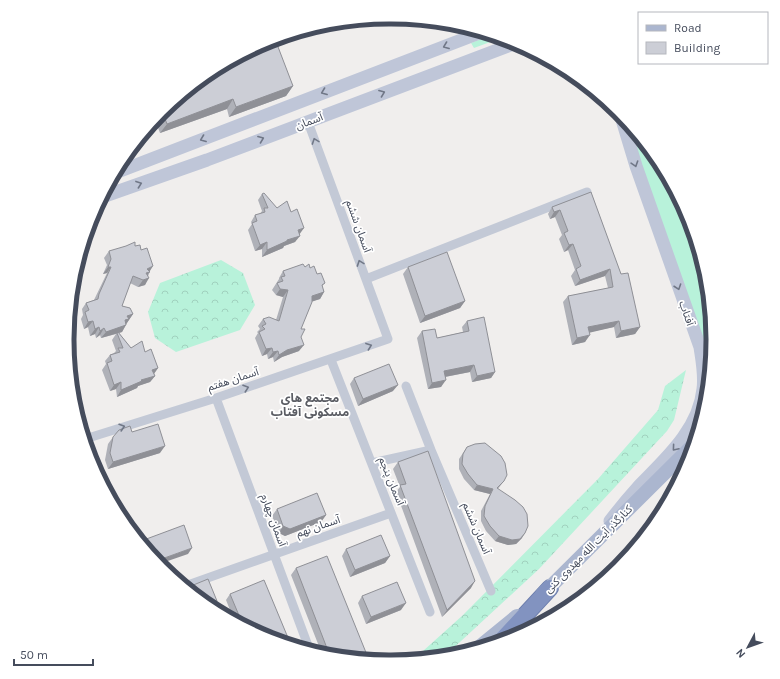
<svg xmlns="http://www.w3.org/2000/svg" width="780" height="679" viewBox="0 0 780 679" font-family="Karla,'Noto Sans Arabic',sans-serif">
<defs>
<pattern id="forest-crowns" width="20" height="18" patternUnits="userSpaceOnUse"><rect width="20" height="18" fill="#b8f2da"/><path d="M2 6a3 3 0 1 1 6 0M12 15a3 3 0 1 1 6 0" fill="none" stroke="#a0d1be"/></pattern>
</defs>
<rect width="100%" height="100%" fill="#f0eeed"/>
<path fill="url(#forest-crowns)" d="M221,260L243,273L255,305L240,330L176,352L155,338L148,312L160,283Z
M686,370L674,420L667,431L539,569L460,642L443,657L413,660L463,615L598,479L658,410L665,386Z"/>
<path fill="#b8f2da" d="M491,35L501,38L474,48L471,43Z
M630,127L658,161L688,216L706,277L712,340L711,353L705,346L645,182Z"/>
<g fill="none" stroke-linecap="round" stroke-linejoin="round">
<g stroke="#6d7eac" stroke-width="18">
<path id="highway" d="M501,641L550,588"/>
</g>
<path stroke="#c3c9d6" stroke-width="9" d="M366,279L587,192
M331,360L430,612
M406,386L431,450L491,591
M216,398L310,651
M85,439L216,398L388,339L308,122
M372,463L431,450
M185,586L391,513"/>
<path stroke="#bfc6d8" stroke-width="13" d="M115,173L482,32
M102,197L207,160L516,43
M610,521C619,509 628,498 638,487C664,460 699,430 703,389C705,375 702,361 700,347L636,166L620,113"/>
<path stroke="#abb6cf" stroke-width="14" d="M542,595L694,444
M478,648L517,616"/>
<use href="#highway" stroke="#8293c0" stroke-width="16"/>
</g>
<path fill="#afb1b8" d="M293,86L286,96L229,117L227,109L160,133L155,120L162,111Z
M591,192L640,327L635,334L616,338L614,327L589,332L585,342L572,345L563,302L568,296L608,288L605,276L575,286L571,276L575,270L568,250L564,252L559,239L562,235L555,217L550,219L548,214L552,207Z
M262,194L277,208L299,234L295,242L284,246L283,248L262,257V249L255,251L248,230L252,224L251,222L255,215L260,214L262,211L258,200Z
M135,246L141,250L150,271L145,285L138,287L130,283L122,306L133,314L126,324L122,332L119,333L131,348L145,352L158,368L154,374L155,376L150,382L138,386L137,388L117,397L116,389L110,391L102,370L106,364L105,361L110,355L114,353L116,351L112,340L116,334L101,338L100,335L96,338L95,334L90,336L88,327L84,329L81,319L83,315L82,309L86,303L94,300L107,273L103,274L107,265L104,258L109,251Z
M305,267L310,268L325,283L322,286L324,292L320,299L312,301L301,329V337L299,351L282,357L274,362L273,357L268,359L267,354L262,356L255,338L258,333L257,332L260,329L258,326L263,319L276,320L283,297L276,295L272,290L279,279V278L283,271Z
M408,267L465,301L460,308L420,323L403,274Z
M467,321L495,372L491,378L472,382L470,372L445,377L441,387L428,389L417,338L422,331L437,338L463,332L462,327Z
M354,378L393,391L358,406L350,384Z
M132,432L160,453L108,469L105,460L108,444L113,437Z
M467,447L504,481L498,489L522,538L516,544L508,545L495,541L486,531L481,521V511L490,494L474,490L464,479L459,469V459Z
M398,462L471,588L442,617L396,492L400,487L393,469Z
M277,509L326,515L321,522L285,536L279,533L272,516Z
M346,549L390,556L385,563L350,577L342,556Z
M296,568L369,660L327,656L322,654L291,575Z
M230,594L266,637L234,620L226,600Z
M362,596L401,610L366,624L358,603Z"/>
<path fill="#8f9096" d="M293,86L286,96L229,117L236,107Z
M233,99L227,109L160,133L167,124Z
M152,133L145,143L132,148L141,137Z
M560,210L555,217L550,219L554,212Z
M304,228L299,235L298,230Z
M300,236L295,242L284,246L283,248L262,257L267,250L287,240Z
M267,242L262,249L255,251L260,245Z
M573,244L568,250L564,252L569,245Z
M153,266L145,279L142,280L146,274L147,269Z
M108,267H111L107,273L103,274Z
M610,269L605,276L575,286L580,280Z
M149,278L145,285L138,287L143,280Z
M280,289L288,290L283,297L276,295Z
M324,292L320,299L308,303L312,296Z
M465,301L460,308L420,323L425,316Z
M133,314L125,326L126,325L122,332L101,338L106,332L127,316Z
M93,321L88,327L84,329L88,322Z
M619,321L614,327L584,334L588,327Z
M99,327L95,334L90,336L95,329Z
M640,327L635,334L616,338L621,331Z
M104,328L100,335L96,338L100,331Z
M590,335L585,342L572,345L577,338Z
M304,345L299,351L282,357L274,362L279,355L287,350Z
M272,348L267,354L262,356L266,349Z
M278,351L273,357L268,359L273,352Z
M474,365L470,372L439,378L444,371Z
M158,368L153,375L152,370Z
M495,372L491,378L472,382L477,376Z
M155,376L150,382L138,386L137,388L117,397L121,390L141,380Z
M446,380L441,387L428,389L432,383Z
M121,382L116,389L110,391L114,385Z
M398,385L393,391L358,406L363,399Z
M165,446L160,453L108,469L113,462Z
M477,485L493,489L490,494L474,490Z
M326,515L321,522L285,536L279,533L283,526Z
M525,533L522,538L516,544L508,545L495,541L499,536Z
M192,548L188,554L159,564L156,561Z
M390,556L385,563L350,577L355,570Z
M475,581L471,588L442,617L447,610Z
M217,601L211,608L207,605Z
M406,603L401,610L366,624L371,617Z"/>
<path fill="#ccced6" stroke="#8f9096" d="M275,39L293,86L236,107L233,99L167,124L162,111L211,71L267,41Z
M149,127L152,133L141,137Z
M591,192L621,274L628,273L640,327L621,331L619,321L588,327L590,335L577,338L568,296L613,287L610,269L580,280L576,269L581,266L573,244L569,245L564,233L568,231L560,210L554,212L552,207Z
M264,193L277,208L287,201L291,212L297,209L304,228L298,230L300,236L287,240V241L267,250V242L260,245L252,223L257,221L255,215L265,212L264,208H268L262,194Z
M135,242V246L140,245L141,250L147,248L153,266L147,269L150,272L146,273L149,278L143,280L133,276L122,306L130,308L133,314L127,316L129,319L125,320L126,325L106,332L104,328L100,331L99,327L95,329L93,321L88,322L85,312L89,310L86,303L98,299L99,294L111,267H108L111,259L109,251L126,246Z
M447,252L465,301L425,316L408,267Z
M303,264L305,267L309,264L310,268L314,266L317,274L321,273L325,283L322,285L324,292L312,296V302L301,329H305L301,337L304,345L287,350L279,355L278,351L273,352L272,348L266,349L259,332L265,329L262,326L266,324L263,319L269,317L279,321L288,290L280,289L277,283L283,281L281,277L285,276L283,271Z
M484,317L495,372L477,376L474,365L444,371L446,380L432,383L422,331L435,329L437,338L469,331L467,321Z
M118,332L131,348L142,341L145,352L151,349L158,368L152,370L155,376L141,380L142,381L121,390V382L114,385L107,363L112,361L110,355L120,352L118,348H123L117,333Z
M389,364L398,385L363,399L354,378Z
M158,424L165,446L113,462L110,453L113,437L119,430L130,426L132,432Z
M485,443L501,456L505,463L507,475L504,481L497,488L515,500L523,507L527,514L528,526L525,533L520,539L512,540L499,536L490,526L484,516L485,506L493,489L477,485L468,474L462,464L463,454L467,447L475,444Z
M428,451L475,581L447,610L400,485L406,484L398,462Z
M317,493L326,515L290,529L283,526L277,509Z
M184,525L192,548L156,561L142,543L141,541Z
M381,535L390,556L355,570L346,549Z
M327,556L369,660L330,656L296,568Z
M208,579L217,601L207,605L186,588Z
M264,580L291,645L266,637L243,625L230,594Z
M397,582L406,603L371,617L362,596Z"/>
<defs><path id="oneway-chevron" d="M-2-3.5L2.5 0L-2 3.5" fill="none" stroke-width="1.6" stroke-linecap="round" stroke-linejoin="round"/></defs>
<g stroke="#707787">
<use href="#oneway-chevron" transform="translate(446 46) rotate(159)"/>
<use href="#oneway-chevron" transform="translate(324 92) rotate(159)"/>
<use href="#oneway-chevron" transform="translate(382 93) rotate(-21)"/>
<use href="#oneway-chevron" transform="translate(203 139) rotate(159)"/>
<use href="#oneway-chevron" transform="translate(261 139) rotate(-21)"/>
<use href="#oneway-chevron" transform="translate(635 164) rotate(72)"/>
<use href="#oneway-chevron" transform="translate(139 184) rotate(-20)"/>
<use href="#oneway-chevron" transform="translate(678 287) rotate(71)"/>
<use href="#oneway-chevron" transform="translate(675 448) rotate(130)"/>
</g>
<g stroke="#717887">
<use href="#oneway-chevron" transform="translate(315 141) rotate(-110)"/>
<use href="#oneway-chevron" transform="translate(360 263) rotate(-110)"/>
<use href="#oneway-chevron" transform="translate(369 346) rotate(-20)"/>
<use href="#oneway-chevron" transform="translate(246 388) rotate(-19)"/>
<use href="#oneway-chevron" transform="translate(122 427) rotate(-17)"/>
</g>
<g text-anchor="middle" stroke-width="3.5" stroke-linejoin="round" paint-order="stroke">
<g font-size="11" fill="#454c5c" stroke="#fff">
<text transform="translate(309 121) rotate(-21)" y="4">آسمان</text>
<text transform="translate(359 226) rotate(70)" y="4">آسمان ششم</text>
<text transform="translate(687 313) rotate(71)" y="4">آفتاب</text>
<text transform="translate(233 379) rotate(-18)" y="4">آسمان هفتم</text>
<text transform="translate(392 481) rotate(68)" y="4">آسمان پنجم</text>
<text transform="translate(274 520) rotate(70)" y="4">آسمان چهارم</text>
<text transform="translate(318 526) rotate(-19)" y="4">آسمان نهم</text>
<text transform="translate(477 528) rotate(67)" y="4">آسمان ششم</text>
<text transform="translate(588 549) rotate(-45)" y="4">کنارگذر آیت الله مهدوی کنی</text>
</g>
<g font-size="12" font-weight="bold" fill="#5a5c63" stroke="#fff">
<text x="310" y="402">مجتمع های<tspan x="310" dy="14">مسکونی آفتاب</tspan></text>
</g>
</g>
<path d="M0 0H780V679H0ZM389 24H391A315 315 0 0 1 706 339V340A315 315 0 0 1 391 655H389A315 315 0 0 1 74 340V339A315 315 0 0 1 389 24Z" fill="#fff" fill-rule="evenodd"/>
<path fill="none" stroke="#454c5c" stroke-width="5" d="M389 24H391A315 315 0 0 1 706 339V340A315 315 0 0 1 391 655H389A315 315 0 0 1 74 340V339A315 315 0 0 1 389 24Z"/>
<rect x="638" y="12" width="130" height="52" fill="#ffffff" stroke="#b5b7be"/>
<rect x="646" y="25" width="20" height="6" fill="#abb6cf" stroke="#b5b7be"/>
<text x="674" y="32" font-size="12" fill="#454c5c">Road</text>
<rect x="646" y="42" width="20" height="12" fill="#ccced6" stroke="#b5b7be"/>
<text x="674" y="52" font-size="12" fill="#454c5c">Building</text>
<g transform="translate(748 647) rotate(229)" stroke="#ffffff" stroke-width="3" paint-order="stroke">
<path d="M0-3L7 15L0 10L-7 15Z" fill="#454c5c"/>
<text y="-6" font-size="11" font-weight="bold" text-anchor="middle" fill="#454c5c">N</text>
</g>
<path d="M14 659v6h79v-6" fill="none" stroke="#454c5c" stroke-width="2"/>
<text x="20" y="659" font-size="12" fill="#454c5c" stroke="#ffffff" stroke-width="3" paint-order="stroke">50 m</text>
</svg>
